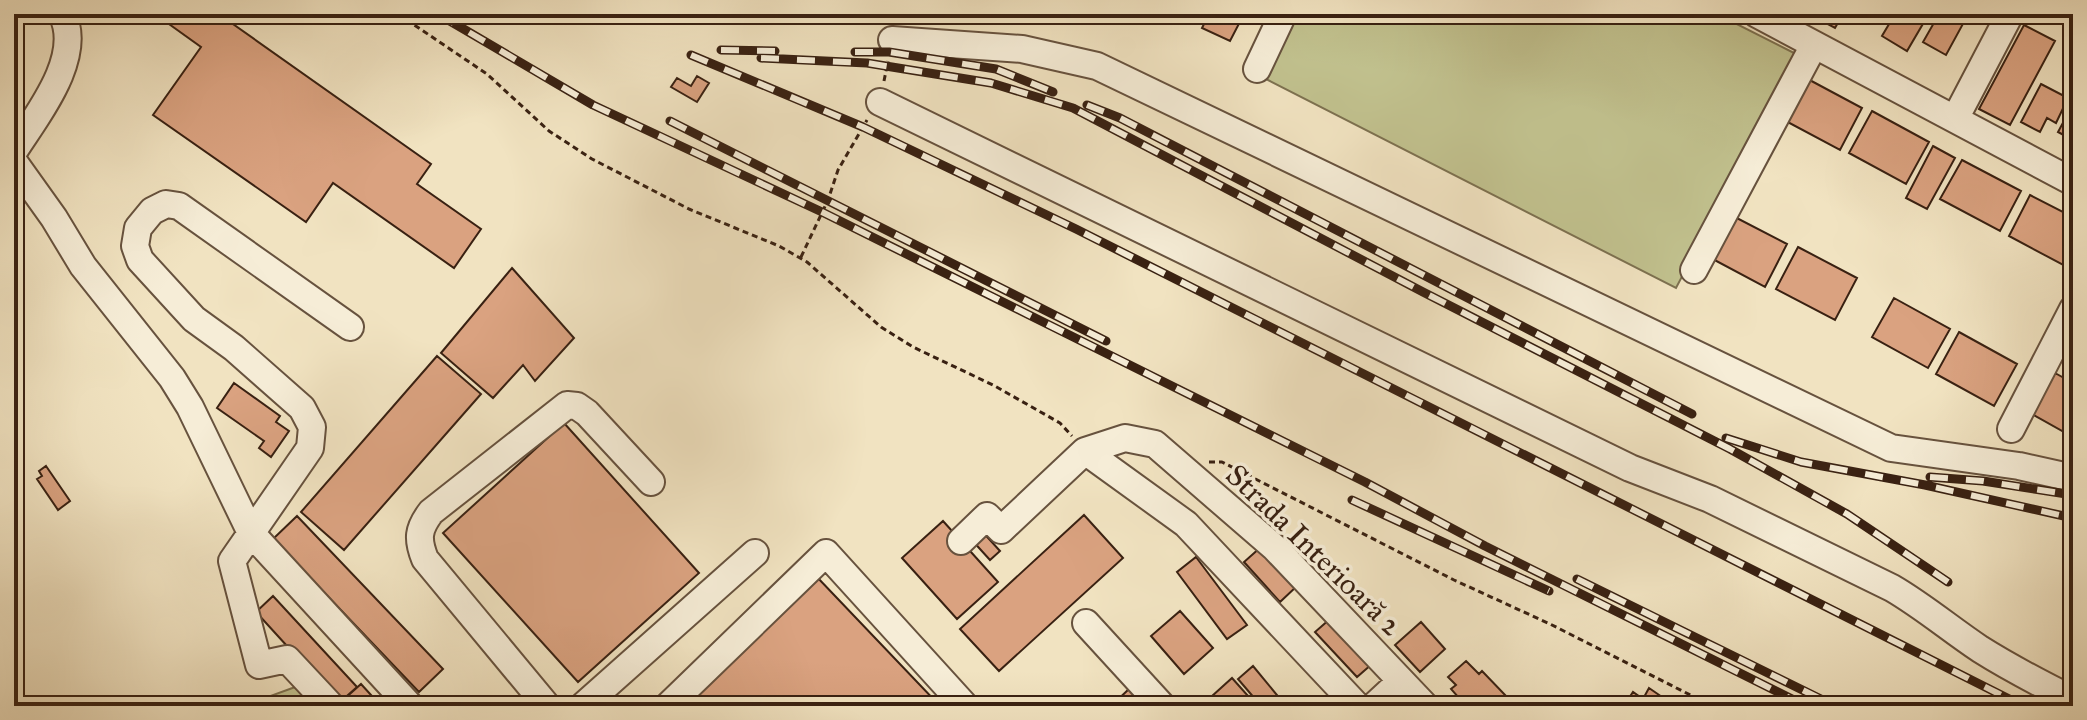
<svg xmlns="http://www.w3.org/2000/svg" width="2087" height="720" viewBox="0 0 2087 720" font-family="'IM FELL Great Primer',serif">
<rect width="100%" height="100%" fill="#f1e3c1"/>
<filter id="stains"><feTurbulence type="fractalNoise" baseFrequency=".0025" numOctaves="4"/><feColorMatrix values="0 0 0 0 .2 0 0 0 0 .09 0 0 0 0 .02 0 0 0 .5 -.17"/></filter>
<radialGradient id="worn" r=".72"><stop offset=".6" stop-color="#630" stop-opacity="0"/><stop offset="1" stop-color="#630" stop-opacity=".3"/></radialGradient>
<path fill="#c1c18e" stroke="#7d7150" stroke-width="2" d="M1298,14H1717L1798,55L1676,288L1266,79Z
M298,686L317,706H243Z"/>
<path fill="#daa280" stroke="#392112" stroke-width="2" d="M155,14H225L223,17L431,164L417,184L481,229L454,268L333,183L306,222L153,115L201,47Z
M1209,14H1244L1230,41L1202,28Z
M1809,14H1843L1835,28Z
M1895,14H1910L1924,22L1907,51L1882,36Z
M1939,14H1950L1964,22L1946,55L1923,42Z
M2024,25L2055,41L2010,125L1979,109Z
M697,76L709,83L697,102L671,87L677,78L691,86Z
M1804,77L1862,108L1840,150L1782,119Z
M2041,84L2068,98L2056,123L2047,118L2040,132L2021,122Z
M2073,104V140L2058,132Z
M1872,111L1929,142L1906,184L1849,153Z
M1933,146L1955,158L1927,209L1906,198Z
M1962,160L2021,191L2000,231L1940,199Z
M2030,195L2073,217V256L2067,267L2009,236Z
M1729,214L1787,244L1765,287L1707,256Z
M1798,247L1857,278L1835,320L1776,289Z
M512,268L574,338L535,381L523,365L493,398L441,353Z
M1894,298L1950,329L1928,368L1872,337Z
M1959,332L2017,364L1994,406L1936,374Z
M437,356L481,394L344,550L301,512Z
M2055,373L2073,383V437L2032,414Z
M234,383L280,416L276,422L289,431L271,457L259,448L264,441L217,408Z
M564,423L699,573L578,682L443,533Z
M46,466L70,501L58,510L37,479L42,476L39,471Z
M1084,515L1123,558L999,671L960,629Z
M297,516L443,669L419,692L273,539Z
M943,521L998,582L957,619L902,558Z
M980,529L1000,551L990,560L970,538Z
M1261,547L1297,586L1280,602L1244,562Z
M1196,557L1247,625L1227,639L1177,572Z
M816,576L940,706H680Z
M273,596L357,687L339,703L256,612Z
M1180,611L1213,648L1184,674L1151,636Z
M1330,619L1372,664L1357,677L1315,632Z
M1421,622L1445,649L1420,672L1395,645Z
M1466,661L1479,674L1482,671L1507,697L1498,706H1466L1451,689L1456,685L1448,677Z
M1253,666L1286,706H1261L1238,679Z
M1232,678L1257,706H1201Z
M361,684L381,706H347L342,701Z
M1649,688L1662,697L1656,706L1625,704L1633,692L1643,699Z
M1129,689L1144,706H1111Z"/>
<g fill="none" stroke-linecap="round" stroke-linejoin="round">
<g stroke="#67523e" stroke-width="30">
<path id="minor" d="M1757,14L2073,182
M892,40L1022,49L1097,66L1891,448L2019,466L2073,478
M1257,69L1283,14
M880,102L1630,468L1710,499L1892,588C1923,606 1950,629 1980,649C2010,668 2041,684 2073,700
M1955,119L2010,14
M14,151C37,115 84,57 62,14
M14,162L54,218L83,266L172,378L190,407L251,533L410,706
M1694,270L1814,45
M2011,429L2073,309
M1085,451L1186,524L1357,706
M961,541L987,516L1001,530L1085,451L1125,438L1155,444L1275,548L1425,706
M1086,623L1162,706
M331,706L287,659L259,665L232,561L310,448L312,427L302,408L234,348L194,319L140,260L135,246L138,228L152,211L166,204L179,206L350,327
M547,706L425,559C417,539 418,529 431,512L567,405L577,406L587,413L651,482
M583,706L755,553
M668,706L826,553L965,706
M1374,706L1401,681"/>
</g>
<path stroke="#392112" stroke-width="3" stroke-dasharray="6 4" stroke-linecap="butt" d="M398,14L487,74L549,131L592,159L689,209L779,246L807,262L881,327L913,347L993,385L1060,423L1072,436
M884,81L888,61
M801,257L828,200L838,170L867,120
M1209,462H1222L1454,580L1550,624L1712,706"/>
<use href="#minor" stroke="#f6edd7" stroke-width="26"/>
<g stroke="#392112" stroke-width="9">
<path id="rail" d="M438,14L593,105L822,212L1365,482L1485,546L1806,706
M721,50L775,51
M855,52H889L996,69L1053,92
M691,55L863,127L1076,229L2023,706
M761,58L867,63L991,83L1073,108L1423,292L1730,449L1847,514L1948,582
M1087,105L1120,118L1692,414
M670,121L1106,341
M1726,438L1801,462L1925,485L2073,518
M1930,477L1983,481L2073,495
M1352,500L1549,591
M1577,579L1835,706"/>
</g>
<use href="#rail" stroke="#f6edd7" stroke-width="6" stroke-dasharray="18" stroke-linecap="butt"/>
</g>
<g text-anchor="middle" stroke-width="7" stroke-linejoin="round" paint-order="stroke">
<g font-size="30" fill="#392112" stroke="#f6edd7">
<text transform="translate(1314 550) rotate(44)" y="10">Strada Interioară 2</text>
</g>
</g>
<rect width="2087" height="720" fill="none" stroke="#f1e3c1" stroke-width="48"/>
<rect x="16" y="16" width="2055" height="688" fill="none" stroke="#392112" stroke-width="4"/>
<rect x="24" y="24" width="2039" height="672" fill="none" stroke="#392112" stroke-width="2"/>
<rect width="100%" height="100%" filter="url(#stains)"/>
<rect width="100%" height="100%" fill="url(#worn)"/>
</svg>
